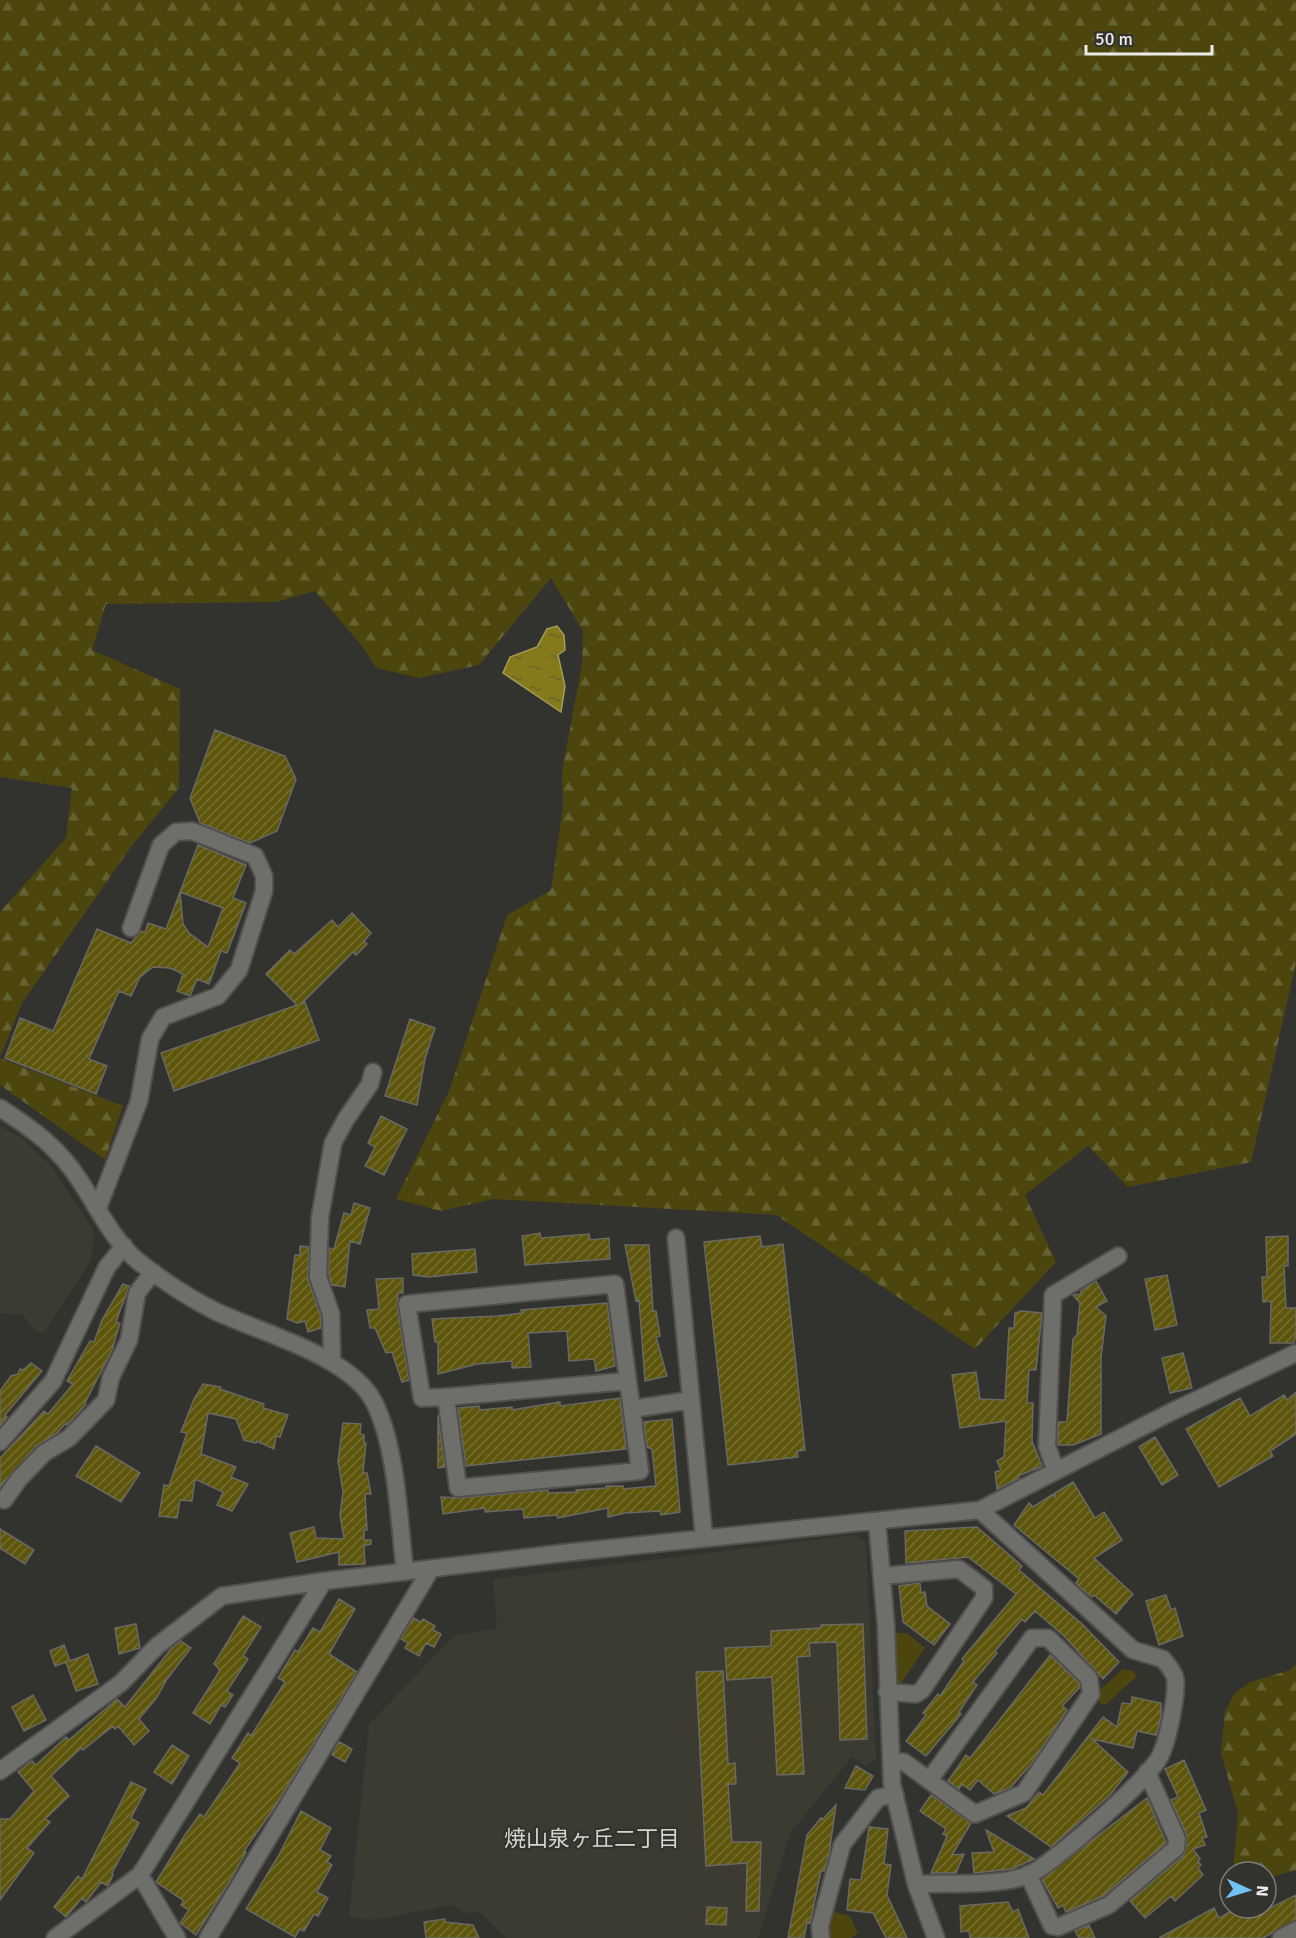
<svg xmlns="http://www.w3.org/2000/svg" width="1296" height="1938" viewBox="0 0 1296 1938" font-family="Signika,'Noto Sans JP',sans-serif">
<defs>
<pattern id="forest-firs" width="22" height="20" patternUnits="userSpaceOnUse" patternTransform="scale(1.5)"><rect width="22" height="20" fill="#4c460e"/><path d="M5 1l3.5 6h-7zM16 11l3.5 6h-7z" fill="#666131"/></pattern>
<pattern id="water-ripples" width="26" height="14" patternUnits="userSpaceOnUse" patternTransform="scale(1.5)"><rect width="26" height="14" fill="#847a1b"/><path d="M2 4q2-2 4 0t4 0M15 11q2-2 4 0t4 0" fill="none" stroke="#6c652c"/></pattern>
<pattern id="building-hatch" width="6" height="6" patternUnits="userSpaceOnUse" patternTransform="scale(1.5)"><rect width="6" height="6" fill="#5d550c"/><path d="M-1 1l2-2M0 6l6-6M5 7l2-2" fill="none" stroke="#746e2f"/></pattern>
</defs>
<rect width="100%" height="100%" fill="#32322e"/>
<path fill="#3c3b31" d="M0,1126L22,1138L52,1167L94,1231L92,1259L43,1334L34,1330L23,1315L0,1313Z
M856,1535L866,1543L876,1759L865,1766L852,1757L791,1832L758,1938H506L480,1912L464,1913L453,1905L373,1920L349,1917L369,1724L454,1636L497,1628L493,1579Z"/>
<path fill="#4c460e" d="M889,1633H907L925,1648L900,1685L890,1682Z
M1123,1669L1133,1671L1137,1676L1104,1706L1093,1696Z
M827,1910L850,1916L858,1933L851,1938H825Z"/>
<path fill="url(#forest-firs)" d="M0,0H1296V963L1251,1162L1128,1187L1088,1146L1025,1195L1056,1262L975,1349L776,1215L493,1199L441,1211L396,1199L450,1089L507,915L551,890L563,808L562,772L582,664L583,631L551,578L479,665L419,678L376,668L362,646L315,591L276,602L106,604L92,650L180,689L179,788L131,847L22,1003L0,1057V912L66,838L72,788L0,777Z
M0,1058L123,1106L105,1160L0,1085Z
M1296,1664V1870L1266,1879V1872H1233L1238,1813L1221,1753L1225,1712L1234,1694L1250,1682L1290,1670Z"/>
<path fill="url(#water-ripples)" stroke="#a39c59" stroke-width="1.5" d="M557,626L564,635L565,650L558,655L565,686L561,712L503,673L510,657L537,647L547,629Z"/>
<path fill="url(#building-hatch)" stroke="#696964" stroke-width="1.5" fill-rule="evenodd" d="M215,730L285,756L296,779L277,831L250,843L200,823L190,798Z
M198,845L246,865L233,898L246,903L227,953L221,951L209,984L197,979L190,996L177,991L183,974L170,968L153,967L140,977L131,996L119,991L89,1059L107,1066L96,1094L5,1058L20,1018L53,1031L97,929L131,943L141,931L145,932L148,923L166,929ZM180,892L223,908L208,947L189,933L183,924Z
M352,913L371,933L364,941L367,944L356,955L353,952L301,1004L305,1002L319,1040L174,1091L161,1053L297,1005L266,974L290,950L294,954L332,920L338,927Z
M410,1019L435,1028L425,1059L417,1105L385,1096Z
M381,1116L407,1129L384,1175L365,1166L375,1147L368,1143Z
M354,1203L370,1208L360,1244L350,1241L345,1287L332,1285L329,1275V1248L334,1249L344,1213L351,1215Z
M540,1233L541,1238L589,1234L590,1240L609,1238L610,1259L525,1265L522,1236Z
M760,1236L762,1247L783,1244L805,1450L797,1451L798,1457L728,1465L704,1242Z
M1288,1236V1266H1284L1286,1308H1296V1334L1294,1343H1270L1271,1301L1263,1302L1262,1277H1267L1266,1237Z
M625,1245H649L653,1311H656L660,1336L656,1337L667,1376L645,1381L639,1300L636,1301Z
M300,1246L309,1247L308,1280L321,1317V1328L308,1332L305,1321L297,1323L287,1319L295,1255H300Z
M475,1249L477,1272L429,1277L413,1275L412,1254Z
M1167,1275L1177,1325L1155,1330L1145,1279Z
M403,1278V1293H398L397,1306L409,1380L402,1382L392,1352L386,1353L375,1328H370L367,1310L379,1309L376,1279Z
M1096,1281L1107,1301L1096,1307L1106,1316L1101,1357V1434L1073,1445H1058V1422H1067L1073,1339L1077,1335L1080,1303L1073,1295L1081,1294V1291Z
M123,1284L129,1286L116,1322L120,1323L112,1350L85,1403L86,1404L67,1425L66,1423L57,1433L36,1446L0,1487V1458L44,1411L48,1414L73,1384L67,1381L90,1341L94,1342L102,1320Z
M607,1303L615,1366L596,1371L594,1359L569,1361L567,1331L528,1333L531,1367L512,1368V1361L477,1364L438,1374V1342H435L432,1319L497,1316L522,1313L521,1310Z
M1021,1311L1042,1313L1036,1370H1029L1027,1403H1033L1032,1441L1042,1466L1018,1476L1019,1478L997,1489L995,1472L1001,1470L997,1461L1004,1457L1006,1421L960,1428L952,1375L976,1372L980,1399L1005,1400L1009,1328H1014L1015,1313Z
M1183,1353L1192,1388L1170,1393L1162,1358Z
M31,1363L42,1371L5,1415L7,1417L0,1426V1391L11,1376L18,1374L20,1369L23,1370Z
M203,1384L221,1387L220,1389L264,1404L263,1408L288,1415L280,1437L276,1436L274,1449L257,1441L256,1443L244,1440L236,1419L208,1413L201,1454L236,1467L231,1477L248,1484L232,1511L217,1505L223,1492L195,1479L192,1501L180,1500L177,1518L159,1516L164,1485L169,1486L187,1433L181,1432L194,1399Z
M1296,1392V1434L1270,1451L1273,1456L1219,1487L1186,1429L1240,1398L1250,1416L1284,1395L1287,1400Z
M620,1398L626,1449L466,1466L458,1408L479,1406L480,1410L512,1407V1410L560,1402V1406Z
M438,1415L445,1467L438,1468Z
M672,1419L680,1512L661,1515L660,1511L625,1513L608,1517V1508L558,1518L557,1515L524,1518L523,1509L485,1512V1508L443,1514L441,1497L459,1498L548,1490V1493L577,1492L576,1490L606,1488V1486H623V1489L656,1486L652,1449L647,1447L644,1422Z
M343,1423L361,1424L360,1434L364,1435V1443H366L363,1473H367L371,1494H365L367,1530H364V1540H371V1544L364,1546L365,1564L339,1565V1552L297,1562L290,1533L314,1527L316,1538L344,1539L340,1515L343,1492L338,1461Z
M1155,1437L1178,1475L1162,1485L1139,1447Z
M96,1446L140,1473L121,1502L76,1476Z
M1073,1482L1095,1518L1104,1512L1122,1540L1094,1558L1133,1594L1116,1614L1094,1595L1092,1597L1081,1588L1076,1583L1079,1579L1014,1525L1029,1503L1033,1507L1053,1494L1055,1498V1493Z
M977,1527L1022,1566L1019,1570L1082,1624L1119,1662L1103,1679L1065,1637L1035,1611L1025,1622L1022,1619L995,1651L997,1653L973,1682L977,1685L959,1712L961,1714L926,1756L906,1741L926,1715L923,1713L938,1694L940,1696L964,1661L962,1659L1016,1594L968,1557L906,1563L905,1531Z
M0,1529L34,1550L25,1564L0,1548Z
M920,1583L921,1593L925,1592L927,1606L950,1624L934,1645L903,1622L899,1586Z
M1166,1595L1171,1610L1175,1608L1183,1636L1159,1645L1146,1601Z
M339,1599L355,1609L329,1654L357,1672L276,1805L244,1851L246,1852L229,1882L196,1935L180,1923L189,1910L181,1905L184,1901L156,1882L185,1835L200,1814L204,1817L240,1763L232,1758L248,1733L251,1736L285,1682L278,1678L295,1650L298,1652L313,1628L320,1632Z
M243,1616L261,1627L243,1656L248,1659L227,1691L233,1695L225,1707L221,1705L210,1724L193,1713L220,1670L214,1664Z
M413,1618L421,1622L423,1619L435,1626L433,1630L441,1634L434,1647L426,1643L419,1656L405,1648L408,1643L401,1639Z
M136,1624L140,1648L119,1654L115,1628Z
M863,1624L867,1739L840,1740L837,1642L809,1643L810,1656L797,1657L804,1774L777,1775L772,1677L727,1680L725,1648L771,1646V1631L821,1628V1625Z
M181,1641L191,1648L167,1679L157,1697L139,1719L149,1731L134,1745L118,1726L115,1729L113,1726L83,1750L81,1748L51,1776L69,1796L45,1819L50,1822L27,1848L34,1853L0,1900V1819H10L34,1791L18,1772L32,1761L36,1765L66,1737L69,1740L117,1699L125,1707L171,1649Z
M64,1645L70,1661L88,1654L98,1684L76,1691L66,1662L55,1666L50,1651Z
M1050,1655L1079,1683L1080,1687L1062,1706L1067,1710L1032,1763L1010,1788L994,1794L978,1780L970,1790L962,1784L959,1789L948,1781L966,1755L970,1758Z
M723,1671L728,1764L735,1763L736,1784H728L732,1842H761L759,1911H746L747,1863L706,1866L696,1672Z
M33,1695L46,1720L24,1731L12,1707Z
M1132,1697L1161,1703V1717L1156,1735L1137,1731L1133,1748L1092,1739L1128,1772L1110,1795L1051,1847L1007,1816L1026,1808L1039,1792L1043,1795L1103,1717L1117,1727L1122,1703L1131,1704Z
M339,1742L352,1749L345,1762L332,1755Z
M172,1745L189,1756L172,1784L154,1772Z
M1184,1760L1206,1810L1199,1813L1207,1837L1202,1838L1205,1845L1193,1849L1200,1859L1198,1861L1201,1865L1198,1868L1203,1875L1175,1901L1171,1896L1145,1918L1130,1901L1183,1856L1186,1849L1187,1835L1171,1800L1178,1797L1165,1769Z
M856,1766L873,1776L865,1790L845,1788Z
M131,1782L146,1789L131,1818L139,1823L112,1873L113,1875L108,1886L101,1882L86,1902L82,1898L66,1917L54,1907L78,1876L82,1879Z
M931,1795L971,1823L952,1855L964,1854L956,1873H931L947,1836L943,1834L946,1829L920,1811Z
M1147,1798L1166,1843L1103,1896L1066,1912L1063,1905L1058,1908L1042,1879Z
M836,1805L829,1854L824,1871H821L810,1923L807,1922L804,1938H788L807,1835L821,1818L823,1819Z
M301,1811L331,1828L320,1850L331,1856L327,1862L332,1865L317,1892L328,1898L318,1916L314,1914L304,1931L300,1929L295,1937L246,1909L279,1855Z
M869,1827L888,1829L884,1864L891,1865L887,1895L907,1938H886L873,1913L847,1910L850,1879L861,1880Z
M986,1830L1034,1859L1012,1869L974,1873L972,1853L994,1852Z
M1296,1895V1920L1263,1938H1159L1214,1908L1219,1918L1237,1908H1255L1258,1914Z
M1008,1902L1013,1912L1018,1909L1029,1938H970L969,1931L961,1932L960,1906Z
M707,1907L727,1908L726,1925L706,1924Z
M445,1919V1922L473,1925L479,1938H426L424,1922Z
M1089,1925L1095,1938H1079L1075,1931Z"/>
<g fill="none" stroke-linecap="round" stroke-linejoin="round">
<g stroke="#51504d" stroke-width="20">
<path id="minor" d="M0,1108C33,1129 59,1148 80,1181C98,1208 113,1241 139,1262C162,1280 189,1298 215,1311C261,1333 351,1356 374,1402C397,1447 399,1522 405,1572
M98,1208L139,1101L150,1039L163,1017L218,996L239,970L264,891V876L255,856L192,831L176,832L161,845L131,928
M676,1238L704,1538
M615,1284L640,1471L458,1488L446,1397L422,1398L407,1304Z
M332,1360L331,1314L318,1277L320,1217L333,1143L346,1119L370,1084L373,1072
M446,1397L628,1381
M632,1409L691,1400
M0,1442L53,1381L107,1267L124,1246
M1056,1471L1047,1446L1053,1295L1118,1256
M4,1500L19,1479L44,1453L69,1438L106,1400L111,1377L129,1340L137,1293L153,1272
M877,1521L886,1626L892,1784L916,1884L936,1938
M883,1576L959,1569L984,1588V1598L922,1690L916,1694L887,1692
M892,1762H904L975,1814L1024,1793L1091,1694L1089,1678L1048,1638H1032L930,1779
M0,1771L121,1683L157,1646L222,1596L324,1581
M1028,1874L1052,1926L1058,1927L1109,1905L1176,1848L1177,1839L1147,1772
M140,1875L177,1938
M916,1884C949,1883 995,1886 1026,1876C1050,1867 1146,1781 1159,1758C1167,1745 1178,1693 1175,1678C1174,1672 1167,1664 1163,1659L1133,1650L980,1510
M55,1938L140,1875L324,1581L563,1553L980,1510L1173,1411L1296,1353
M208,1938L431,1569
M821,1938L820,1926L842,1845L878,1798L895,1794
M1281,1938L1296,1930"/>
</g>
<use href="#minor" stroke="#6e6e6a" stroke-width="16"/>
</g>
<g text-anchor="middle" stroke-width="4.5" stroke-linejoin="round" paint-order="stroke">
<g font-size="22" fill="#d6d5d0" stroke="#32322e">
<text x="592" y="1846">焼山泉ヶ丘二丁目</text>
</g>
</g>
<g transform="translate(1248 1890) rotate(94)"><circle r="28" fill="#32322e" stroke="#7c7c79" stroke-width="1.5"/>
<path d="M0-4.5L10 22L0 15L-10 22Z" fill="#71c1f5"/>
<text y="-9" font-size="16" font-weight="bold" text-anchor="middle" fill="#ecebe9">N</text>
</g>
<path d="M1086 45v9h126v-9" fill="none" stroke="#ecebe9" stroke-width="3"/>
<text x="1095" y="45" font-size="18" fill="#ecebe9" stroke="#32322e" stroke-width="4.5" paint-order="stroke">50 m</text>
</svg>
